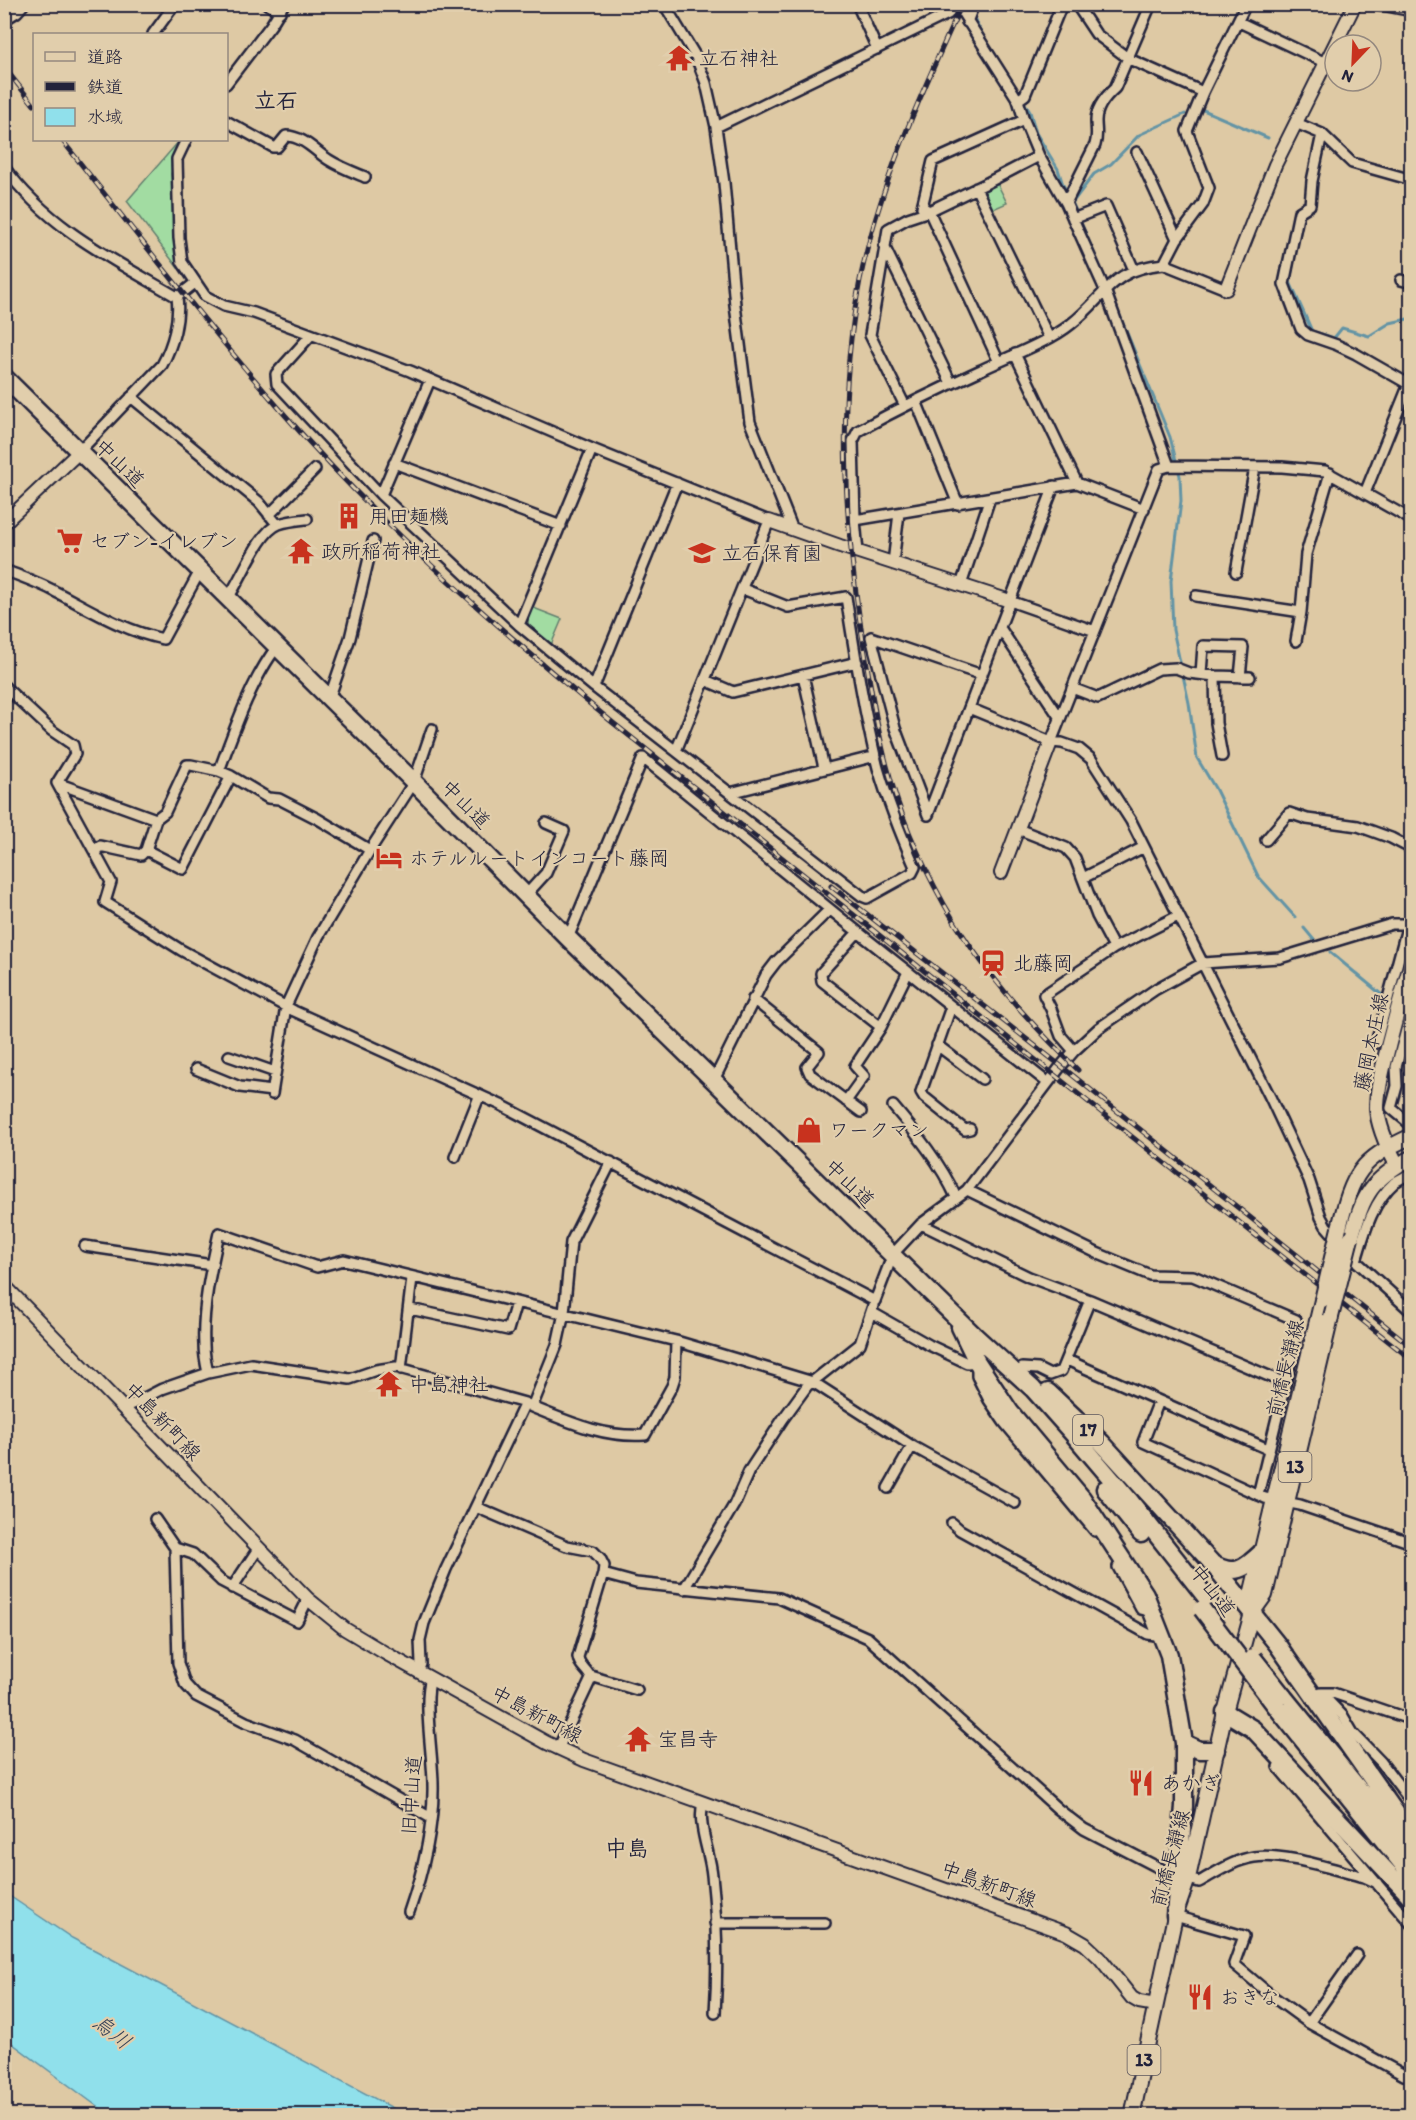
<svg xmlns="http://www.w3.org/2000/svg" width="1416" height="2120" viewBox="0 0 1416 2120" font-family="Itim,'Klee One',sans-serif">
<rect width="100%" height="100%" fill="#dec9a4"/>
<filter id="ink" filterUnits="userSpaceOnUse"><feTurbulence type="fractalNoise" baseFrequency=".0167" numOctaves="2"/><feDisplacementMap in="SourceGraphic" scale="12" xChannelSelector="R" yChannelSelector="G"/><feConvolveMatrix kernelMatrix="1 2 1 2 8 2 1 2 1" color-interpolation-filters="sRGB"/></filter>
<g filter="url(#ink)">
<path fill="#a2dca2" stroke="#627f6e" stroke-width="1.5" d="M180,140L171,174L181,265L178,268L127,201Z
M996,181L1007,203L991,210L981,192L983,187Z
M531,607L562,619L551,645C534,631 522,630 531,607Z"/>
<path fill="#90e0eb" stroke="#6494a5" stroke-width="1.5" d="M5,1893L72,1938L406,2115H109L5,2038Z"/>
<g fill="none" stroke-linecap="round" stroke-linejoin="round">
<path stroke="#6494a5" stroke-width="3" d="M972,14L984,38
M1022,99L1030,112L1036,133L1058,169L1063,185L1069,195L1101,269
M1201,109L1268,138
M1072,203L1094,174L1111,164L1139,135L1185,114
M1296,249L1290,282L1312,331L1334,338L1342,328L1369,336L1390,323L1412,318
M1110,292L1170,437L1180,476L1181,501L1171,581L1173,630L1189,703L1197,758L1215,788L1258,876L1295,917
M1304,928L1314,940
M1330,952L1382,995"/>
<g stroke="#22223b" stroke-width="14">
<path id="street" d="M267,4L280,12
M664,4L696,57L706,83L716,127L724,183L735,305L750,422L793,530
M857,4L877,49
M957,4L1018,100L1024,120L1039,156L1066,203L1105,290L1169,466
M1076,4L1096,34L1129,59L1203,92
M1377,4L1412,11
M4,20L17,12L24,4
M967,22L974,4
M1239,22L1326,63
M153,34L175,4
M226,84L271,25L284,4
M1018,100L1025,95L1062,4
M226,121L273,147H277L286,136C303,136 316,152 329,160C340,167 353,172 365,177
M1296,123L1322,134L1352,163L1412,180
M716,127L948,14L953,4
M1322,134L1312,181L1310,205L1299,212L1284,284L1301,329L1308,335L1337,345L1356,354L1412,386
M186,140L177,159L179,238L182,262L205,296L224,306L254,313L410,371L592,449L769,521L676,751
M4,167C48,228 114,260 177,297
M976,188L1049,338
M1066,203L1095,145C1098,136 1096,129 1096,121C1096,108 1106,96 1115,88L1151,4
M1073,219L1106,206L1134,270
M1177,239L1203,204L1209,188L1187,131L1203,92L1246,4
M884,246L951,383
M1164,264L1226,289
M1401,280L1412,283
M177,297L195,283
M311,335L276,374L277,384L381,495L519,625L594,687L862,896L867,898L912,873L915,867C901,835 888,802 878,768C864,713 855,654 846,597L788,607L743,589
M1015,354L1077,483
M999,362L929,211L922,207L933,161L1024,120
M131,397L259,502L277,524
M916,401L958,504
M905,406L870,335L888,229L908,218L929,211L985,184L1039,156
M79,452L162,365C173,345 180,319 177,297
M394,463L561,526
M1365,493L1409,384
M381,495L430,380
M269,515L315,469
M855,520L1077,483L1144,509
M858,552L855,520L853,441L858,431C898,409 939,389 981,370C1008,357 1049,342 1071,324C1108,295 1110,269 1164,264L1177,239L1137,152
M893,563L899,513
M4,570C22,577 40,583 56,592C91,610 124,631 163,639L200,571
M1236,572L1255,467
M961,585L990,498
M1196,596L1301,612
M228,598C241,580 259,531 279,524C288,521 298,520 307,519
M1010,601L1095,631
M519,625L592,449
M1000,628L1060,718
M871,637L895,728L928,815
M871,637L982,675
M1296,641L1301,612L1306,554L1330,473
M1201,674L1203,646L1243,647L1240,677
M803,675L824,768
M1215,676L1216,723L1222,756
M705,680L733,692L857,662
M4,686L51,730L73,745L75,754L57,783L111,882L105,902L181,950L294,1011L501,1105L875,1301L893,1254L921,1224L967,1190L1061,1066L1074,1051L1099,1028L1156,989L1203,963L1280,958L1392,924H1412
M594,687L677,483
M1072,688L1098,698L1159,669L1176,668L1189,673L1215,676L1250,677
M329,699L350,638L373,541
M969,708L1051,742L1062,743L1079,749L1091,759L1131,821L1270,1097L1309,1180L1321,1217L1326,1226L1356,1261L1412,1312
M1051,742L1159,469L1169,466L1282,467L1325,471L1412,520
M219,771C233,733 252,678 277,647
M231,776L183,869L146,850L156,819L165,812L187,765H191L219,771L231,776L268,798L279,799L318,819L370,850
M57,783L156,819
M730,793L876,756
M928,815L1054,486
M1018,829L1066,848L1075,858L1097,916L1114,948
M1266,840L1289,813L1307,819L1358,826L1391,838L1412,849
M95,852L100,846L141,855L146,850
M1083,878L1144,847
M526,895L546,873L564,831L546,823
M568,938L643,758L858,932L1048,1083
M753,999L819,1052L807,1067L810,1074L861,1112
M951,1007L921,1092L924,1097L965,1130L970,1129
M881,1027L908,972
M1376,1043L1408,924
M937,1045L982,1079
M1401,1048L1412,1057
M1074,1051L1061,1036L1051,1009L1044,995L1114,948L1178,916
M229,1056L275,1072
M196,1069L240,1087L272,1091
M714,1080L766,975L776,962L829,910
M272,1094L286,1006L318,937L370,850L414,782L432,729
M846,1101L864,1076L855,1066L881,1027L822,981L821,973L858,932
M893,1106C916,1133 941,1164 956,1197
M1409,1123L1391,1108L1397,1086L1396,1067L1412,1008
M455,1157L479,1097
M967,1190L1099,1254L1150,1275L1193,1276L1296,1320L1293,1352L1258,1495
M921,1224L1029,1277L1090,1300L1285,1383
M85,1246L212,1265
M1356,1261C1364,1234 1372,1202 1395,1182C1400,1179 1406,1176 1412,1173
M410,1309L508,1330L516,1303
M871,1312L929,1345L967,1363L977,1362V1376L989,1400L1004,1422L1095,1531
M1067,1360L1268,1449
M1022,1368L1038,1369L1050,1375L1061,1371L1090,1300
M401,1369L412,1278
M208,1373C206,1364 204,1354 204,1345C202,1308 211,1269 219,1233L317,1267L344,1260L676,1341L813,1382L912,1446L1015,1503
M1159,1401L1143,1442L1265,1498L1300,1505L1412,1543
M532,1407C569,1422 604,1438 645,1435L672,1386L675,1377L676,1341
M125,1408L162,1389L208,1373L251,1364L350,1379L376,1370L396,1367L525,1403
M888,1488L912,1446
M476,1507L567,1546L593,1551L600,1558L604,1566L603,1574L578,1657C579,1667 589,1670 591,1679L558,1749
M155,1519L175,1548L178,1663L185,1684L196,1696L246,1722L295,1740L431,1818
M952,1523L960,1530L1148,1634L1163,1636
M175,1548L193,1554L221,1581L297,1621L308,1599
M1118,1567L1141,1609L1152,1612
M603,1574L636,1583L779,1598L868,1638L1058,1809L1084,1829L1171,1874L1199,1882C1217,1872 1234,1860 1254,1857C1283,1852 1335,1870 1364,1877L1377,1883
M232,1588L258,1549
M684,1589L734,1505L749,1471L783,1419L807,1386L860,1344L873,1306
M418,1671L421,1664L420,1640L424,1623L446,1569L525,1403L532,1407L557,1345L564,1313L571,1242L611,1162
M591,1676L637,1690
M1321,1693L1343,1716L1353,1733L1381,1762L1412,1803
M1321,1693H1333L1412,1720
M1278,1767L1412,1925
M703,1803C697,1825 710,1852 712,1875C717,1920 718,1968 715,2013
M409,1912C422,1874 434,1825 433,1784C433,1757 423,1701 431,1678
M1175,1916L1244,1936L1234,1964L1272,1996L1309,2023L1404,2075
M715,1923H825
M1309,2023L1357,1955"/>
</g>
<g stroke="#22223b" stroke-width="16">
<path id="secondary" d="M1226,289L1275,165L1355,4
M769,521L840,546L1010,601
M4,523L79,452
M1001,873L1051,742
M4,1285L308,1599L345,1629L385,1653L547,1743L584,1760L1066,1933L1085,1944L1100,1958L1132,1998L1139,2002L1156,2005"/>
</g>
<g stroke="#22223b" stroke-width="18">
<path id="primary" d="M1397,1165C1388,1148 1378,1127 1377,1108C1377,1086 1384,1064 1389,1043C1396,1016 1403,989 1412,962
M1339,1228C1353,1173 1359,1160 1412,1136
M1351,1238C1364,1193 1371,1180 1412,1157
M1252,1613L1265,1595L1331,1317
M1132,2116L1175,1916L1188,1878L1225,1712L1252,1613V1591L1322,1300"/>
</g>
<g stroke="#22223b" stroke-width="21">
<path id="highway" d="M4,377L414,782L568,938L975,1336L1033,1389L1073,1434L1130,1501L1209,1601
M960,1327L977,1362L1010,1412L1082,1498L1145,1594L1169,1655L1184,1743L1199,1750H1216
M1048,1392L1102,1443L1211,1562L1277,1644L1412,1836
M1105,1489L1141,1534
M1211,1563C1235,1577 1244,1569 1262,1552
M1283,1696L1412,1854
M1278,1709L1412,1876
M1225,1712L1253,1729L1412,1898
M1175,1916L1184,1806V1743"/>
</g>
<use href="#street" stroke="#e1ceac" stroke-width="9"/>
<use href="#secondary" stroke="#e1ceac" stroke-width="12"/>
<use href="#primary" stroke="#e1ceac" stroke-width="14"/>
<use href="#highway" stroke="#e1ceac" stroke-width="16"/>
<g stroke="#22223b" stroke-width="5">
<path id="rail" d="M962,4C921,94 880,183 860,280C836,405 844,528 865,653C871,690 877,729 887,766C899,813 920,861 944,904C979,967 1027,1020 1078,1070
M4,67L34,105
M62,140C135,232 207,326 285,415C384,528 496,627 612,722L1412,1360
M831,886L1061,1066L1412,1347"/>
</g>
<use href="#rail" stroke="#e1ceac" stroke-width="3" stroke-dasharray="9" stroke-linecap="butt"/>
<g stroke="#22223b" stroke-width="18" stroke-linecap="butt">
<path id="primary-bridge" d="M1322,1300L1339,1228
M1331,1317L1351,1238"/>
</g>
<g stroke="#22223b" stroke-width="21" stroke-linecap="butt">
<path id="highway-bridge" d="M1202,1609L1278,1709
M1253,1658L1283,1696"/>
</g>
<use href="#primary-bridge" stroke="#e1ceac" stroke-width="14"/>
<use href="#highway-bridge" stroke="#e1ceac" stroke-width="16"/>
</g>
</g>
<defs>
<g id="temple-bare" transform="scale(2.07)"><path d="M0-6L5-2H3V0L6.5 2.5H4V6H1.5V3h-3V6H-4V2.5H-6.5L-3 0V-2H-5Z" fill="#c8321e" stroke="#e1ceac" stroke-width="2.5" paint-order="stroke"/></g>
<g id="building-bare" transform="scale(2.07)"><path d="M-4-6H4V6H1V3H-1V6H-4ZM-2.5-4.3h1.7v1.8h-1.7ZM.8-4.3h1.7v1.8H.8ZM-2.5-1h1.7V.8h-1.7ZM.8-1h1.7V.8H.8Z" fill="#c8321e" stroke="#e1ceac" stroke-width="2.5" paint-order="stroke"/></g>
<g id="supermarket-bare" transform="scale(2.07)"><path d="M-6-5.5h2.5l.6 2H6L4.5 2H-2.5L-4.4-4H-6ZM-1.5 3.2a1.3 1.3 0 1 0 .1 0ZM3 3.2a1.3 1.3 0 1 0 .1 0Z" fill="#c8321e" stroke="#e1ceac" stroke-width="2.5" paint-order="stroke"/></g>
<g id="school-bare" transform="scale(2.07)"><path d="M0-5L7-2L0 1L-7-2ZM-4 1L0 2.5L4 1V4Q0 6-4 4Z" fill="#c8321e" stroke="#e1ceac" stroke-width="2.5" paint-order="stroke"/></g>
<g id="hotel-bare" transform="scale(2.07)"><path d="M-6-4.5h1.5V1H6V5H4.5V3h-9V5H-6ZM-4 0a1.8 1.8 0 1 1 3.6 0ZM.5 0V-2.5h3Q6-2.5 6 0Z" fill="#c8321e" stroke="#e1ceac" stroke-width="2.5" paint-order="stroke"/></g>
<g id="station-bare" transform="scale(2.07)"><path d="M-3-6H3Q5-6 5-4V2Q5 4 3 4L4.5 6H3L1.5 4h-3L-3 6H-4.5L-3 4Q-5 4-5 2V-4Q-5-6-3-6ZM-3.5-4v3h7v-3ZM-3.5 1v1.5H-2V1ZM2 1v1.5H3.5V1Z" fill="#c8321e" stroke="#e1ceac" stroke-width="2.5" paint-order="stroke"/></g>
<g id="shop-bare" transform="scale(2.07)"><path d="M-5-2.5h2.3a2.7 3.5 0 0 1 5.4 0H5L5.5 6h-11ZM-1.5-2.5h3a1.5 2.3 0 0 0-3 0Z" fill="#c8321e" stroke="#e1ceac" stroke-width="2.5" paint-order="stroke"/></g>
<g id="restaurant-bare" transform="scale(2.07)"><path d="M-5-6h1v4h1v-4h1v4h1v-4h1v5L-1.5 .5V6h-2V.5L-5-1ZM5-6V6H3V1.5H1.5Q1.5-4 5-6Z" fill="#c8321e" stroke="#e1ceac" stroke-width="2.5" paint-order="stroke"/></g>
</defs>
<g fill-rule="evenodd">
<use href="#temple-bare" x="679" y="58"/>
<use href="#building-bare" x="349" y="516"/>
<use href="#supermarket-bare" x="70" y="541"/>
<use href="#temple-bare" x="301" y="551"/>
<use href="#school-bare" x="702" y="553"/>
<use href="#hotel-bare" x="389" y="858"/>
<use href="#station-bare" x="993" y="963"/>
<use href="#shop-bare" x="809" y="1130"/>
<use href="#temple-bare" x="389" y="1384"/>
<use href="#temple-bare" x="638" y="1739"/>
<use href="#restaurant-bare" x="1141" y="1783"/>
<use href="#restaurant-bare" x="1200" y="1997"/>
</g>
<g text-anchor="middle" stroke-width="4.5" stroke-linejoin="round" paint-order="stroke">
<g fill="#e1ceac" stroke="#5b565d" stroke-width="1.5">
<rect x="1073" y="1415" width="30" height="30" rx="4.5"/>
<rect x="1278.5" y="1452" width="33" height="30" rx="4.5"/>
<rect x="1127.5" y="2045" width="33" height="30" rx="4.5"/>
</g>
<g font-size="18" font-weight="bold" fill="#22223b">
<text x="1088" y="1436">17</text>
<text x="1295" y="1473">13</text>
<text x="1144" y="2066">13</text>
</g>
<g font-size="20" fill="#22223b" stroke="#e1ceac" text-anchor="start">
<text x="699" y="65">立石神社</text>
<text x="369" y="523">用田麺機</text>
<text x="90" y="548">セブン-イレブン</text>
<text x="321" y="558">政所稲荷神社</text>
<text x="722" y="560">立石保育園</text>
<text x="409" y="865">ホテルルートインコート藤岡</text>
<text x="1013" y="970">北藤岡</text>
<text x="829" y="1137">ワークマン</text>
<text x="409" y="1391">中島神社</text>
<text x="658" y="1746">宝昌寺</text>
<text x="1161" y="1790">あかぎ</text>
<text x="1220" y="2004">おきな</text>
</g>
<g font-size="20" fill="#22223b" stroke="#e1ceac">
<text transform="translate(120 463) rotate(44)" y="7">中山道</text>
<text transform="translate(466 804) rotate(45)" y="7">中山道</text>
<text transform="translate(1371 1042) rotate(-78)" y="7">藤岡本庄線</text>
<text transform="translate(850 1183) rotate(44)" y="7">中山道</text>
<text transform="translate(1285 1368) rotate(-76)" y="7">前橋長瀞線</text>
<text transform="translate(163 1421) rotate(46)" y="7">中島新町線</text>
<text transform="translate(1213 1590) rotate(52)" y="7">中山道</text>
<text transform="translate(537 1714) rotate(28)" y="7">中島新町線</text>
<text transform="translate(411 1795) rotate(-86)" y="7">旧中山道</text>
<text transform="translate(1170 1858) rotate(-75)" y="7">前橋長瀞線</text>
<text transform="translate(989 1884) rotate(20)" y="7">中島新町線</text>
</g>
<g font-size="21" font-style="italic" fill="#323e55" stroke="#e1ceac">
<text transform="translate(112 2032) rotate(38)" y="7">烏川</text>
</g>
<g font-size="22" font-weight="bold" fill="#22223b" stroke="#e1ceac">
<text x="276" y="108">立石</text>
<text x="627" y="1856">中島</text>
</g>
</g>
<rect width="1416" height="2120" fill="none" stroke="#e1ceac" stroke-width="24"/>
<rect x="12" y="12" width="1392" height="2096" fill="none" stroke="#22223b" stroke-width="2" filter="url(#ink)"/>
<rect x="33" y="33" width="195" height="108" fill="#e1ceac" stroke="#95897f" stroke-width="1.5"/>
<rect x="45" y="52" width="30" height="9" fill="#e1ceac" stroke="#95897f" stroke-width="1.5"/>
<text x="87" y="63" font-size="18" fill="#22223b">道路</text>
<rect x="45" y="82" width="30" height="9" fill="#22223b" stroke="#95897f" stroke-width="1.5"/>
<text x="87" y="93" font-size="18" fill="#22223b">鉄道</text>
<rect x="45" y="108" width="30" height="18" fill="#90e0eb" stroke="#95897f" stroke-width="1.5"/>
<text x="87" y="123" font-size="18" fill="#22223b">水域</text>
<g transform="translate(1353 63) rotate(203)"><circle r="28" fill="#e1ceac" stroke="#95897f" stroke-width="1.5"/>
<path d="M0-4.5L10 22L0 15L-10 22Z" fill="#c8321e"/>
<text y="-9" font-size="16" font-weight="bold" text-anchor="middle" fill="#22223b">N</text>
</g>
</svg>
